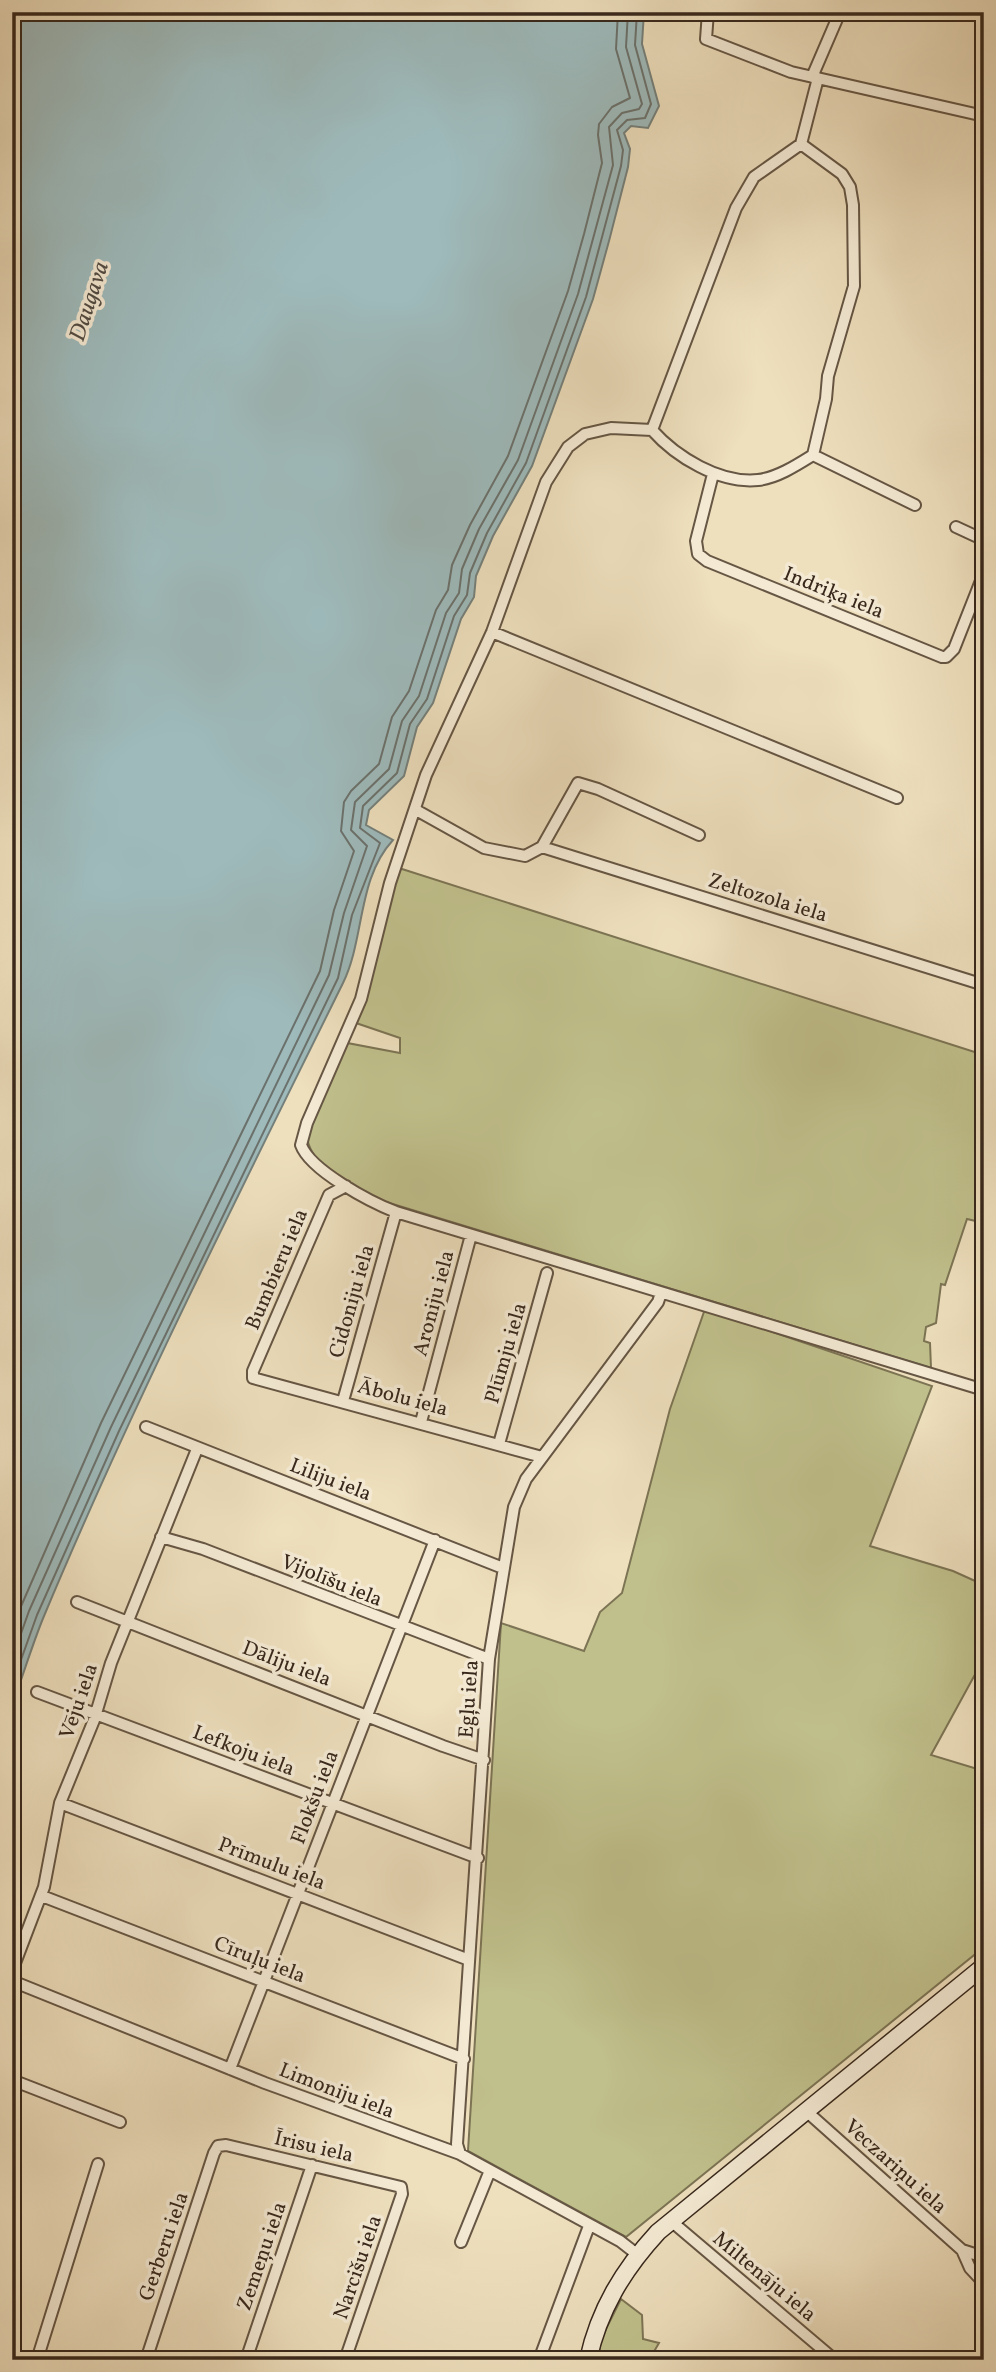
<svg xmlns="http://www.w3.org/2000/svg" width="996" height="2372" viewBox="0 0 996 2372" font-family="Vollkorn,serif">
<rect width="100%" height="100%" fill="#eedfbd"/>
<filter id="stains"><feTurbulence type="fractalNoise" baseFrequency=".00286" numOctaves="4"/><feColorMatrix values="0 0 0 0 .2 0 0 0 0 .09 0 0 0 0 .02 0 0 0 .5 -.17"/></filter>
<radialGradient id="worn" r=".72"><stop offset=".6" stop-color="#630" stop-opacity="0"/><stop offset="1" stop-color="#630" stop-opacity=".3"/></radialGradient>
<path fill="#c0c08c" stroke="#7c7454" stroke-width="2" d="M402,869L984,1055V1223L967,1219L945,1285L941,1284L936,1323L926,1327L924,1341L930,1343L931,1368L373,1198C346,1180 308,1167 306,1131L347,1043L400,1053V1038L356,1023L397,870Z
M705,1309L932,1386L870,1546L953,1571L984,1585V1658L931,1755L984,1771V1947L626,2237L468,2151L501,1623L584,1651L600,1612L622,1593L670,1409Z
M621,2299L642,2315L643,2339L659,2343L652,2355L655,2360H597L602,2337Z"/>
<path fill="#9ebabb" stroke="#75807b" stroke-width="2" d="M12,12H644L642,44L659,106L648,128L631,126L624,133L630,149L628,167L609,241L593,299L532,466L493,536L476,576L474,597L461,619L433,703L417,727L404,776L369,810L366,825L393,840C357,879 365,938 343,983C240,1192 134,1401 44,1616C32,1645 23,1676 12,1705Z"/>
<g fill="none" stroke-linecap="round" stroke-linejoin="round">
<path stroke="#6b716c" stroke-width="2" d="M12,1627L101,1423L320,971L334,910L354,851L341,831L344,802L351,791L379,764L392,717L409,691L436,610L448,590L452,565L470,525L508,456L568,291L584,234L602,163L598,135L599,124L612,107L630,98L616,49L618,12
M12,1659L29,1611L111,1427L329,975L344,913L367,846L351,830L355,802L389,769L402,721L419,696L446,613L459,593L462,569L479,529L518,460L578,294L613,165L609,127L622,113L639,109L642,104L626,47L628,12
M12,1685L37,1615L119,1431L338,978L352,915L380,843L360,828L363,806L397,773L410,724L427,699L454,616L467,595L470,573L487,533L526,463L586,297L621,166L623,150L617,130L627,120L645,118L651,104L635,45L637,12"/>
<g stroke="#665644" stroke-width="14">
<path id="street" d="M708,12L706,39L791,72L984,116
M812,77L840,12
M801,144L842,174L850,187L853,205L854,286L828,376L826,399L813,455
M652,430L611,428L585,434L568,447L546,482L492,632L426,775L390,883L361,999L307,1123L301,1145C310,1170 370,1202 396,1212L984,1390
M652,430L736,208L754,177L801,144L818,78
M652,430C676,457 720,484 758,480C777,478 797,465 813,455
M813,455L915,505
M713,474L696,541L698,554L707,561L942,657H946L954,649L984,573
M956,527L984,540
M492,632L897,798
M416,810L484,848L525,856L542,847
M542,847L984,985
M542,847L578,783L598,789L699,835
M346,1186L329,1195L253,1371V1378L542,1457
M343,1401L396,1212
M421,1422L471,1235
M146,1427L503,1568
M499,1444L547,1273
M161,1537L203,1549L489,1659
M77,1602L443,1746L484,1760
M37,1692L478,1858
M60,1803L469,1960
M42,1896L464,2059
M12,1971L44,1887L60,1803L94,1720L111,1663L197,1449
M12,1981L265,2083L460,2154L620,2241L638,2255
M230,2069L435,1540
M12,2080L120,2122
M805,2110L962,2250L970,2268L984,2283
M460,2154L457,2144L489,1659L514,1507L526,1479L658,1302L661,1293
M671,2221L835,2360
M461,2242L489,2173
M962,2250L984,2257
M37,2360L98,2164
M146,2360L214,2153L218,2146L226,2145L401,2187L402,2194L345,2360
M246,2360L312,2165
M539,2360L589,2226"/>
</g>
<g stroke="#38281c" stroke-width="19">
<path id="secondary" d="M588,2360C599,2310 623,2270 658,2232L984,1966"/>
</g>
<use href="#street" stroke="#f4ead4" stroke-width="10"/>
<use href="#secondary" stroke="#f4ead4" stroke-width="16"/>
</g>
<g text-anchor="middle" stroke-width="7" stroke-linejoin="round" paint-order="stroke">
<g font-size="21" fill="#38281c" stroke="#f4ead4">
<text transform="translate(834 592) rotate(22)" y="7">Indriķa iela</text>
<text transform="translate(768 897) rotate(17)" y="7">Zeltozola iela</text>
<text transform="translate(276 1269) rotate(-67)" y="7">Bumbieru iela</text>
<text transform="translate(351 1301) rotate(-74)" y="7">Cidoniju iela</text>
<text transform="translate(433 1303) rotate(-75)" y="7">Aroniju iela</text>
<text transform="translate(505 1353) rotate(-74)" y="7">Plūmju iela</text>
<text transform="translate(403 1397) rotate(15)" y="7">Ābolu iela</text>
<text transform="translate(331 1479) rotate(21)" y="7">Liliju iela</text>
<text transform="translate(332 1580) rotate(22)" y="7">Vijolīšu iela</text>
<text transform="translate(287 1663) rotate(21)" y="7">Dāliju iela</text>
<text transform="translate(468 1699) rotate(-86)" y="7">Egļu iela</text>
<text transform="translate(78 1701) rotate(-71)" y="7">Vēju iela</text>
<text transform="translate(244 1750) rotate(21)" y="7">Lefkoju iela</text>
<text transform="translate(314 1797) rotate(-69)" y="7">Flokšu iela</text>
<text transform="translate(272 1863) rotate(21)" y="7">Prīmulu iela</text>
<text transform="translate(260 1959) rotate(21)" y="7">Cīruļu iela</text>
<text transform="translate(337 2090) rotate(21)" y="7">Limoniju iela</text>
<text transform="translate(314 2146) rotate(13)" y="7">Īrisu iela</text>
<text transform="translate(896 2166) rotate(42)" y="7">Veczariņu iela</text>
<text transform="translate(163 2246) rotate(-71)" y="7">Gerberu iela</text>
<text transform="translate(261 2256) rotate(-71)" y="7">Zemeņu iela</text>
<text transform="translate(357 2267) rotate(-71)" y="7">Narcišu iela</text>
<text transform="translate(765 2276) rotate(40)" y="7">Miltenāju iela</text>
</g>
<g font-size="23" font-style="italic" fill="#524c44" stroke="#f4ead4">
<text transform="translate(88 301) rotate(-72)" y="8">Daugava</text>
</g>
</g>
<rect width="996" height="2372" fill="none" stroke="#eedfbd" stroke-width="42"/>
<rect x="14" y="14" width="968" height="2344" fill="none" stroke="#38281c" stroke-width="3.5"/>
<rect x="21" y="21" width="954" height="2330" fill="none" stroke="#38281c" stroke-width="2"/>
<rect width="100%" height="100%" filter="url(#stains)"/>
<rect width="100%" height="100%" fill="url(#worn)"/>
</svg>
